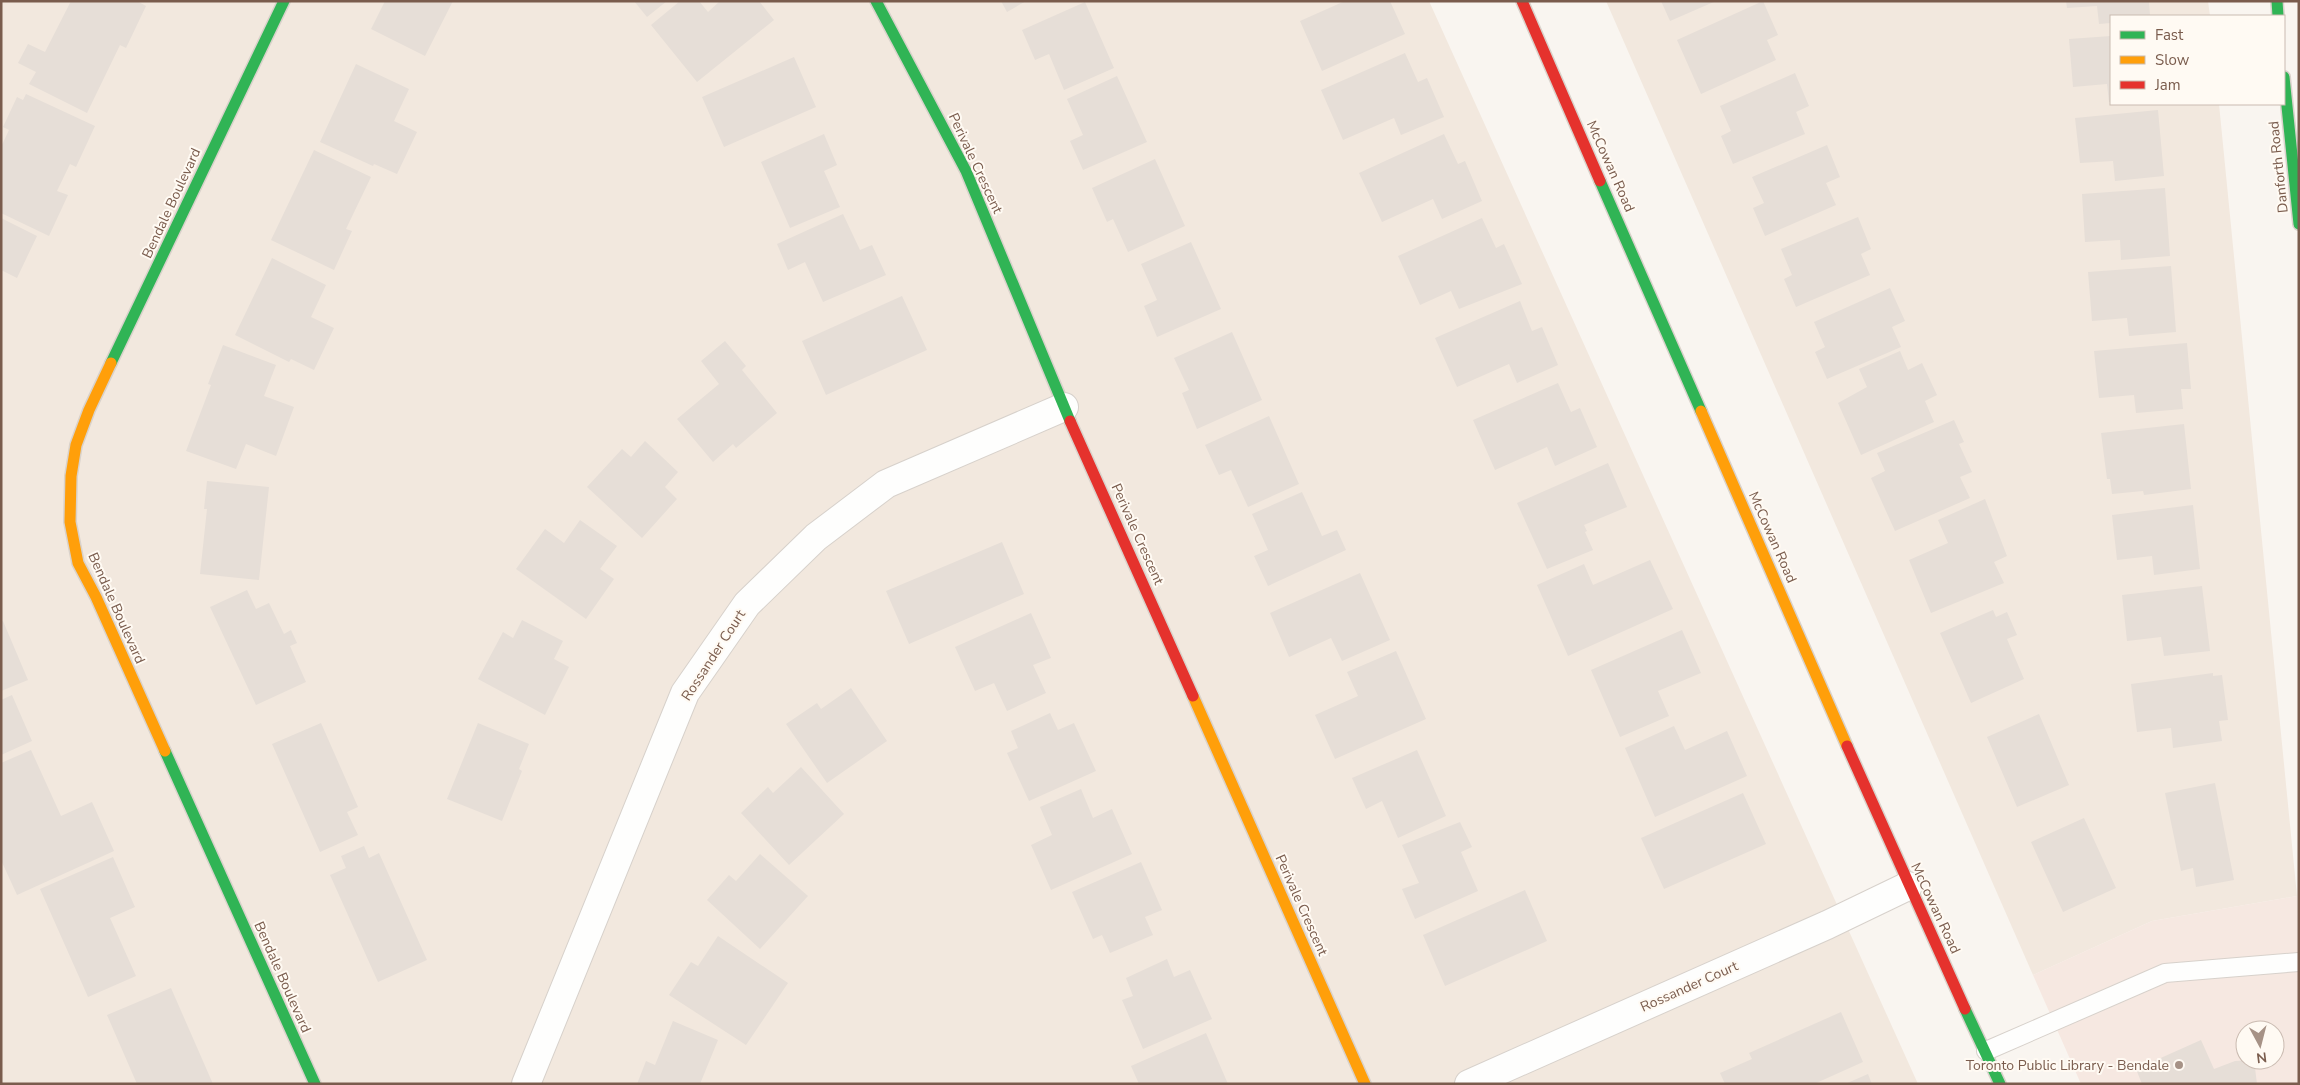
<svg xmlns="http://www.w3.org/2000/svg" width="2300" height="1085" viewBox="0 0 2300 1085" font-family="'Nunito Sans',sans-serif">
<rect width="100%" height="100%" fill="#f9f5f0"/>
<path fill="#f2e8de" d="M1,1H1429L1918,1084H1Z
M1606,1H2208L2210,16H2111V104H2219L2297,896L2152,921L2033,975Z"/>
<path fill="#f6e8e1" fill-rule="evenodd" d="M2297,896L2299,1084H2081L2033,975L2152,921ZM2245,1030H2275V1060H2245Z"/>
<path fill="#e6ded7" d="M71,1H137L146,6L126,48L120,45L87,113L29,84L36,72L18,63L28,44L45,52Z
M385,1H453L425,56L371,29Z
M634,1H667L647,17Z
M680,1H699L708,12L720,1H759L774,20L697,82L651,25Z
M1001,1H1026L1007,12Z
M1345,1H1390L1405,34L1322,71L1300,21Z
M1661,1H1716L1670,21Z
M1763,1L1778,35L1767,40L1776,60L1701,94L1677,40Z
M2066,1H2149L2150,16H2111V23L2099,24L2097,6L2067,8Z
M1085,2L1114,68L1064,90L1049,54L1035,60L1022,30Z
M2111,36V102H2109L2107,84L2073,87L2069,39Z
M1405,53L1418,82L1427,78L1444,117L1401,135L1394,118L1343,140L1321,90Z
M794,57L816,107L724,147L702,97Z
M356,64L409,89L394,121L417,132L397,174L374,164L373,166L320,142Z
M1795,73L1809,106L1796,112L1805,134L1733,164L1721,136L1731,131L1720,106Z
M1117,76L1147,142L1083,170L1070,141L1083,135L1067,99Z
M26,94L95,126L76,167L70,164L57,191L68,195L49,236L1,213V147L9,130L3,127L17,97L23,100Z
M2158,110L2164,176L2115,181L2113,161L2080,163L2075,118Z
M824,134L837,165L824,171L840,207L790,228L761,162Z
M1444,134L1458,164L1465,161L1482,201L1442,219L1433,199L1382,222L1359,173Z
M1827,145L1840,177L1826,183L1836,205L1765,236L1753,208L1764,203L1752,177Z
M314,150L371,177L346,229L352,231L334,270L271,240Z
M1155,159L1185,226L1128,252L1113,219L1107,222L1092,188Z
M2165,188L2170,256L2121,260L2120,240L2085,242L2082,194Z
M843,214L860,250L872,245L886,275L823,302L805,262L788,270L777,244Z
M1858,217L1871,249L1861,254L1870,275L1796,307L1784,279L1792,275L1781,249Z
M1,218L37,236L17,278L1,270Z
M1482,218L1496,248L1504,244L1522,284L1459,309L1451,291L1420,305L1398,256Z
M1191,242L1221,309L1157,337L1144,306L1157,300L1141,264Z
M272,258L326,285L311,317L334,328L314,370L291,359L289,362L235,335Z
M2171,266L2176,332L2129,336L2127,318L2092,321L2088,272Z
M1890,288L1905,321L1892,327L1901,347L1827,379L1815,352L1825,347L1814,322Z
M902,296L927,350L826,395L802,341Z
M1520,301L1532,331L1542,327L1558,365L1517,383L1509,364L1457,387L1435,338Z
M1232,332L1262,400L1197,429L1182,393L1189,390L1174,358Z
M725,341L746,366L742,370L777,413L736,448L733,444L713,462L677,419L719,384L701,361Z
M2187,343L2191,389H2181L2183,409L2136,413L2134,395L2099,398L2094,351Z
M223,345L276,365L264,396L294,407L276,456L246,444L236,469L186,451L211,385L208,384Z
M1900,351L1908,370L1922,363L1937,395L1925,401L1934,422L1861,455L1838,403L1867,387L1859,369Z
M1558,383L1571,412L1580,408L1597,447L1555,466L1547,447L1495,470L1473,420Z
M1269,416L1299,484L1248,507L1231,470L1219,475L1205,445Z
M1954,420L1964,442L1959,444L1972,472L1960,477L1970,498L1895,531L1871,478L1885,471L1877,453Z
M2184,424L2191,489L2144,495L2143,491L2112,494L2110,479H2107L2101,433Z
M645,441L678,472L665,487L677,499L642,538L587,487L622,449L631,457Z
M1608,463L1627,507L1584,525L1587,531L1585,532L1593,550L1547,569L1517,503Z
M207,481L269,487L259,580L200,574L207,509H204Z
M1302,492L1322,536L1337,530L1346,550L1268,586L1254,556L1268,550L1252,514Z
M1985,499L2007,556L1994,562L2004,583L1931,613L1909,560L1948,543L1938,520Z
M2193,505L2200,569L2154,575L2152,556L2117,560L2112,515Z
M580,520L617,546L600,569L614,579L586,619L516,569L545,529L564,543Z
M1002,542L1024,594L909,644L886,591Z
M1650,560L1673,609L1568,656L1537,585L1584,564L1593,585Z
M1360,573L1390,640L1342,661L1331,638L1289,657L1270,613Z
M2202,586L2210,651L2164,656L2161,637L2127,641L2122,595Z
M247,590L256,609L269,603L284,634L291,630L297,643L290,646L306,682L256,705L210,607Z
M1993,610L1996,617L2007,612L2017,635L2007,639L2024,679L1971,703L1940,633Z
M1031,613L1051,658L1033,665L1046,693L1007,711L994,683L975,691L955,647Z
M522,620L563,641L554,659L569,667L545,715L478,679L503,632L513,638Z
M3,621L28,680L1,691V622Z
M1682,630L1701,673L1658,691L1669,716L1620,737L1591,670Z
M1396,651L1426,719L1335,759L1315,715L1358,696L1347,672Z
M2213,673V676L2222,675L2228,720L2219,721L2222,741L2173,748L2171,728L2137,732L2131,684Z
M851,688L887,741L827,783L786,724L817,703L821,709Z
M12,695L32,741L1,755V700Z
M1050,713L1058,730L1074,723L1096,771L1029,801L1007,753L1018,748L1011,731Z
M2039,714L2069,785L2017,807L1987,737Z
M321,723L358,807L347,812L358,835L320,852L272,744Z
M478,723L529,744L519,769L522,771L502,821L447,799Z
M1674,726L1685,750L1727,731L1747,776L1655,817L1625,748Z
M31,750L61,816L92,802L114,851L17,895L1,860V763Z
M1417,750L1446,816L1398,838L1382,801L1366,809L1352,778Z
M801,767L844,814L789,865L741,813L768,787L773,793Z
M2215,783L2234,880L2196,887L2193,868L2181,871L2165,793Z
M1081,789L1093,818L1112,809L1132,854L1051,890L1031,845L1052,835L1040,807Z
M1743,793L1766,844L1664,889L1641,838Z
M2084,818L2116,888L2063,912L2031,842Z
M1460,822L1472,847L1461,852L1478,891L1415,919L1402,889L1419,883L1402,845Z
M364,846L369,858L379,853L427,960L378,982L330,875L346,868L341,856Z
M760,854L808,896L760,949L707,900L729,875L736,881Z
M113,857L135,907L110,918L136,976L88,997L40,889Z
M1141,862L1162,910L1145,917L1153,935L1110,953L1102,935L1093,939L1072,892Z
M1525,890L1547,941L1445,986L1423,935Z
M718,936L788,983L746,1045L669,995L691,962L698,966Z
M1167,959L1174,977L1190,970L1212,1019L1143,1049L1122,1000L1133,996L1126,978Z
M171,988L213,1084H137L107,1015Z
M1841,1012L1863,1062L1814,1084H1725L1720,1073L1752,1059L1749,1053Z
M673,1021L718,1040L700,1084H637L646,1061L655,1065Z
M1206,1033L1228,1084H1139L1131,1066Z
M2201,1040L2214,1069L2235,1061L2254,1060L2257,1084H2142L2136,1069Z
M1868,1074L1872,1084H1845Z"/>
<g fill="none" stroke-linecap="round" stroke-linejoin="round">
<g stroke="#d7d1cb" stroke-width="20">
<path id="lane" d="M1986,1051L2165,973L2299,962"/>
</g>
<g stroke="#d7d1cb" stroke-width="30">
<path id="street" d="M526,1084L685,693L747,604L816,537L886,484L1064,407
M1469,1084L1827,925L1908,886"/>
</g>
<g stroke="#d9d2cb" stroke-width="14">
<path id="fast" d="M876,1L966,171L1070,421
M2277,1L2278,16
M2284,77L2299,224
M1600,181L1701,411
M111,363L284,1
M165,751L315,1084
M1965,1009L2000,1084"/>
</g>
<g stroke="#d9d2cb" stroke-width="14">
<path id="slow" d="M111,363L89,410L76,445L71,476L70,522L78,563L96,597L165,751
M1701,411L1847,746
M1193,696L1365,1084"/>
</g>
<g stroke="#d9d2cb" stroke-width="14">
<path id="jam" d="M1522,1L1600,181
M1070,421L1193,696
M1847,746L1965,1009"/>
</g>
<use href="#lane" stroke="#fefefd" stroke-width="18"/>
<use href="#street" stroke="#fefefd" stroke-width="28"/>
<use href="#fast" stroke="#30b455" stroke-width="11"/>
<use href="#slow" stroke="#ff9f0a" stroke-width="11"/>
<use href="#jam" stroke="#e5322d" stroke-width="11"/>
</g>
<circle fill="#a69286" stroke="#fffaf3" stroke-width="2" cx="2179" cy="1065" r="5"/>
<g text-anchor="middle" stroke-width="4" stroke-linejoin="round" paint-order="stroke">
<g font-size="14" fill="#7a5c4d" stroke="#fffaf3">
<text transform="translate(976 163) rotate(65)" y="5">Perivale Crescent</text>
<text transform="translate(1611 166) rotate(66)" y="5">McCowan Road</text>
<text transform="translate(2278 167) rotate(-96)" y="5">Danforth Road</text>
<text transform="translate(171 203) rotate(-65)" y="5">Bendale Boulevard</text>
<text transform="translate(1138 534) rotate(66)" y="5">Perivale Crescent</text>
<text transform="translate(1773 537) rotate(66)" y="5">McCowan Road</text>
<text transform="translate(117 608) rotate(66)" y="5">Bendale Boulevard</text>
<text transform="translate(713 655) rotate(-57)" y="5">Rossander Court</text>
<text transform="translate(1302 905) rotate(66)" y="5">Perivale Crescent</text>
<text transform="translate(1936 908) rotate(65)" y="5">McCowan Road</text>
<text transform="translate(283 977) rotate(66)" y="5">Bendale Boulevard</text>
<text transform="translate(1689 986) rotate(-24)" y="5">Rossander Court</text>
</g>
<g font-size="14" fill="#7a5c4d" stroke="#fffaf3" text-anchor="end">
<text x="2169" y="1070">Toronto Public Library - Bendale</text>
</g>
</g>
<rect width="2300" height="1085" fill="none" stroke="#7a5c4d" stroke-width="5"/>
<rect x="2110" y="15" width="175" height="90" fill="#fffaf3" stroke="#cabbb1"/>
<rect x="2120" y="31" width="25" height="8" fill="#30b455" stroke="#cabbb1"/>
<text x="2155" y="40" font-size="15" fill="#7a5c4d">Fast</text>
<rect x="2120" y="56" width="25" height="8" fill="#ff9f0a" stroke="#cabbb1"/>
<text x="2155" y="65" font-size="15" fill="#7a5c4d">Slow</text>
<rect x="2120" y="81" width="25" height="8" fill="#e5322d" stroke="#cabbb1"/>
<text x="2155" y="90" font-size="15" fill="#7a5c4d">Jam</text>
<g transform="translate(2260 1045) rotate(173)"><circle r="24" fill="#fffaf3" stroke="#cabbb1"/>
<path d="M0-4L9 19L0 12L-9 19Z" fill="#a69286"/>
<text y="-8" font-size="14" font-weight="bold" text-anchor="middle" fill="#7a5c4d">N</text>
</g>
</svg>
